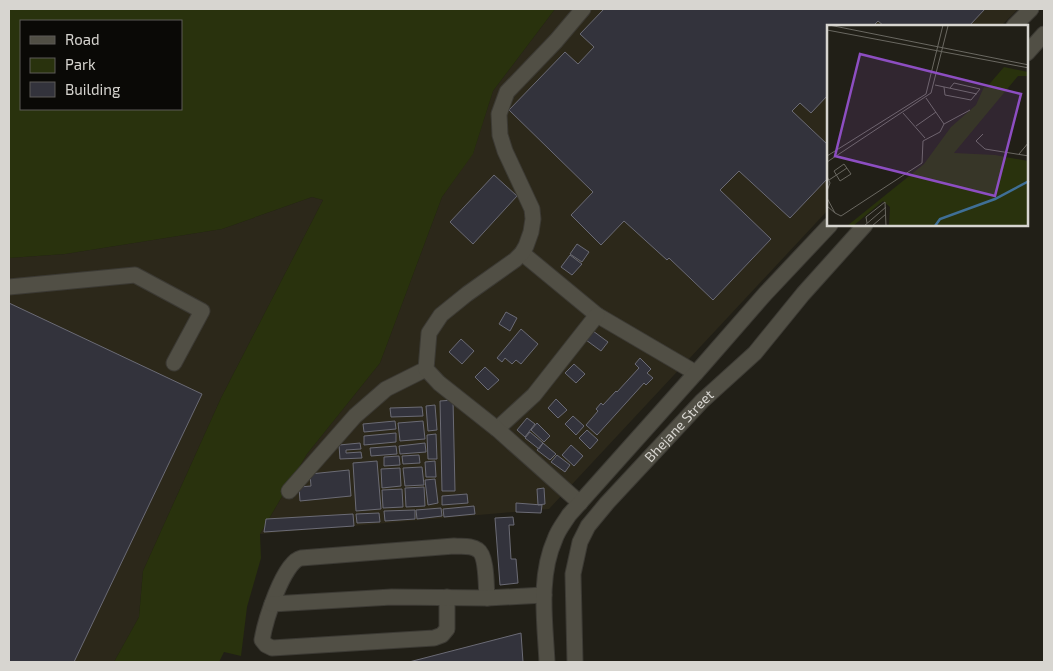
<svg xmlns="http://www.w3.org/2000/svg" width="1053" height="671" viewBox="0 0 1053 671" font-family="'Exo 2',sans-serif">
<rect width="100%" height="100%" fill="#211f17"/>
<path fill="#2c281a" d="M555,9H1018L1001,26H828V210L549,509L260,534L307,454L380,363L442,197L473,153L493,91Z
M312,197L323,200L221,398L143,571L139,617L114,662H9V258L65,254L222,229Z"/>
<path fill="#29320d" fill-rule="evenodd" d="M9,9H555L493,91L473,154L442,197L380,363L307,454L260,534L261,558L247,607L241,656L224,652L219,662H114L139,617L143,571L221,398L323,200L312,197L222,229L65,254L9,258ZM21,21H181V109H21Z"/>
<path fill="#33333c" stroke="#6b6b75" d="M604,9H985L969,26H884L878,21L873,26H828V95L811,113L800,103L792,111L828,145V178L790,218L739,171L720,190L771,239L713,300L669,258L667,260L624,221L601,245L571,215L593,192L509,110L565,52L578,64L594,47L580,34Z
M494,175L517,196L473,244L450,222Z
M577,244L589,252L582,262L570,254Z
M570,255L582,264L572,275L561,267Z
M9,303L202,394L74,662H9Z
M506,312L517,318L510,331L499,324Z
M521,329L538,344L521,364L516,360L512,364L505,358L502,362L497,358Z
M593,331L608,342L601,351L586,340Z
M461,339L474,351L462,364L449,352Z
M640,358L651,369L647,373L653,378L646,385L644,383L597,435L586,425L598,411L596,409L601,403L603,405L616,391L617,392L639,368L635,364Z
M574,364L585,374L576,383L565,373Z
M485,367L499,380L488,390L475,377Z
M556,399L567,410L558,418L548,408Z
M453,400L455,491H442L440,401Z
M435,405L437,430L428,431L426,406Z
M422,407L423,416L391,417L390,408Z
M573,416L584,426L576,435L565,424Z
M527,418L535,424L525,437L517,430Z
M395,421L396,429L364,432L363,424Z
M423,421L425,439L400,441L398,423Z
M537,423L550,436L544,442L531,430Z
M587,430L598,440L590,449L579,438Z
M530,432L543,443L539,449L525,438Z
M396,433V442L364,445V436Z
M436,434L437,459H428L427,435Z
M360,443L361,449L346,450V453L361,452L362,458L340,459L339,445Z
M425,443L426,452L400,454L399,446Z
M543,443L556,454L550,460L537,450Z
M571,445L583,456L574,466L562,455Z
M396,446L397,454L371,456L370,448Z
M419,455L420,463L403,464L402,456Z
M557,455L570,465L565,472L551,462Z
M399,456L400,465L384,466V457Z
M377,461L381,509L356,511L353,463Z
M435,461L436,477H426L425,462Z
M422,467L424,485L405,486L403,468Z
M400,468L401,486L382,488L381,469Z
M349,470L351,496L300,501L299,487L311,486L310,474Z
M435,479L438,503L428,505L425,480Z
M424,487L425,506L406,507L405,488Z
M544,488L545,504L538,505L537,489Z
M402,489L403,507L383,508L382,490Z
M467,494L468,503L442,505V496Z
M516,503L542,505L541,513L516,512Z
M474,506L475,514L444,517L443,509Z
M441,508L442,516L417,519L416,510Z
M415,510V519L385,521L384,511Z
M379,513L380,522L357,523L356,514Z
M353,514L354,526L264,532L266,519Z
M513,517L514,525H509L511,559H516L518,583L500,585L495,518Z
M521,633L523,662H409Z"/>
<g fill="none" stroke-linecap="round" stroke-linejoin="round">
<g stroke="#3c3a34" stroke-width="17">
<g id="minor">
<path d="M1014,26L1031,9"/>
<path d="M1027,53L1044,34"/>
<path d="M522,253L597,315L696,373"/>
<path d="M9,287L135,275L202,311L174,363"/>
<path d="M497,429L534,395L597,315"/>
<path d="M289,491L355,416L386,389L426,369"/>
<path d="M580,503L497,429L439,383L426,369L429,333L441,315L467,294L515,260L522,253L526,246L531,232L533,219L532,209L505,151L500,135L499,114L507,92L556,41L583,9"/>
<path d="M447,597V629L442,635L434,638L272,648L266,645L262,640C265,622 283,562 301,558L454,546C462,547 471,545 478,550C487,556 486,587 487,598"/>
<path d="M272,604L392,597L487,598L544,595"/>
<path d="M547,662C545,621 538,577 555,539C558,530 564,523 569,515L703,365L765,294L830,225"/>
<path id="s1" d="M575,662L573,574L580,542L588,526L607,503L702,401L755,353L803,294L865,225"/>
</g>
</g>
<use href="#minor" stroke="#514f45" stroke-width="15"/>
</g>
<g text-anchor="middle" stroke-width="4" stroke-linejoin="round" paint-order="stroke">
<g font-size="14" fill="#d7d5d0" stroke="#0a0906">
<text dy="5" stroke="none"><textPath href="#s1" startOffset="274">Bhejane Street</textPath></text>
</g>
</g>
<g transform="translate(827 25)">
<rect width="201" height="201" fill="#211f17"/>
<path d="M177,42L201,47V51H191L127,128L168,130L201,136V201H62L63,182L56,176L26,201H20L97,139L124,102L149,80L157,62L159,63Z" fill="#29320d"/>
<path fill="none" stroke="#3f6f96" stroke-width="2.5" d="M108,201L113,194L168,174L202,156"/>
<path fill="none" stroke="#6a6861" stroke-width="1" d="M2,0L202,40M0,5L202,43M108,60L150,69M117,62L118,70L144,75L153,64L127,58L123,63M76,88L98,113M117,99L143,85M89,101L109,87M156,109L149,116L158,124L202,131M192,129L202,117M0,131L99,69L116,0M0,137L104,68L121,1M17,139L24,149L13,156L7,146ZM0,151L3,158L0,166M2,155L20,143M0,173L8,188L0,181M8,188L14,191L95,138L96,116L113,107L117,99L99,73M40,198L39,192L58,177L59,201M37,201L59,182M45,201L59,189"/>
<path fill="#8d4ec2" fill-opacity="0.15" stroke="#8d4ec2" stroke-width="2.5" d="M33,29L194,69L168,171L8,131Z"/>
<rect width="201" height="201" fill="none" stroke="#d7d5d0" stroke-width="2.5"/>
</g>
<rect width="1053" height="671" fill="none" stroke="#d7d5d0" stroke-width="20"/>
<rect x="20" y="20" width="162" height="90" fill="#0a0906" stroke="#5c5b57"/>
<rect x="30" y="36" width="25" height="8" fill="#514f45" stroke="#5c5b57"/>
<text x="65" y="45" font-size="15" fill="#d7d5d0">Road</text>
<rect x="30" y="58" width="25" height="15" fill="#29320d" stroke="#5c5b57"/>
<text x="65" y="70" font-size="15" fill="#d7d5d0">Park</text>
<rect x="30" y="82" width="25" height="15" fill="#33333c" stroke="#5c5b57"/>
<text x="65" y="95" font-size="15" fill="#d7d5d0">Building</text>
</svg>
